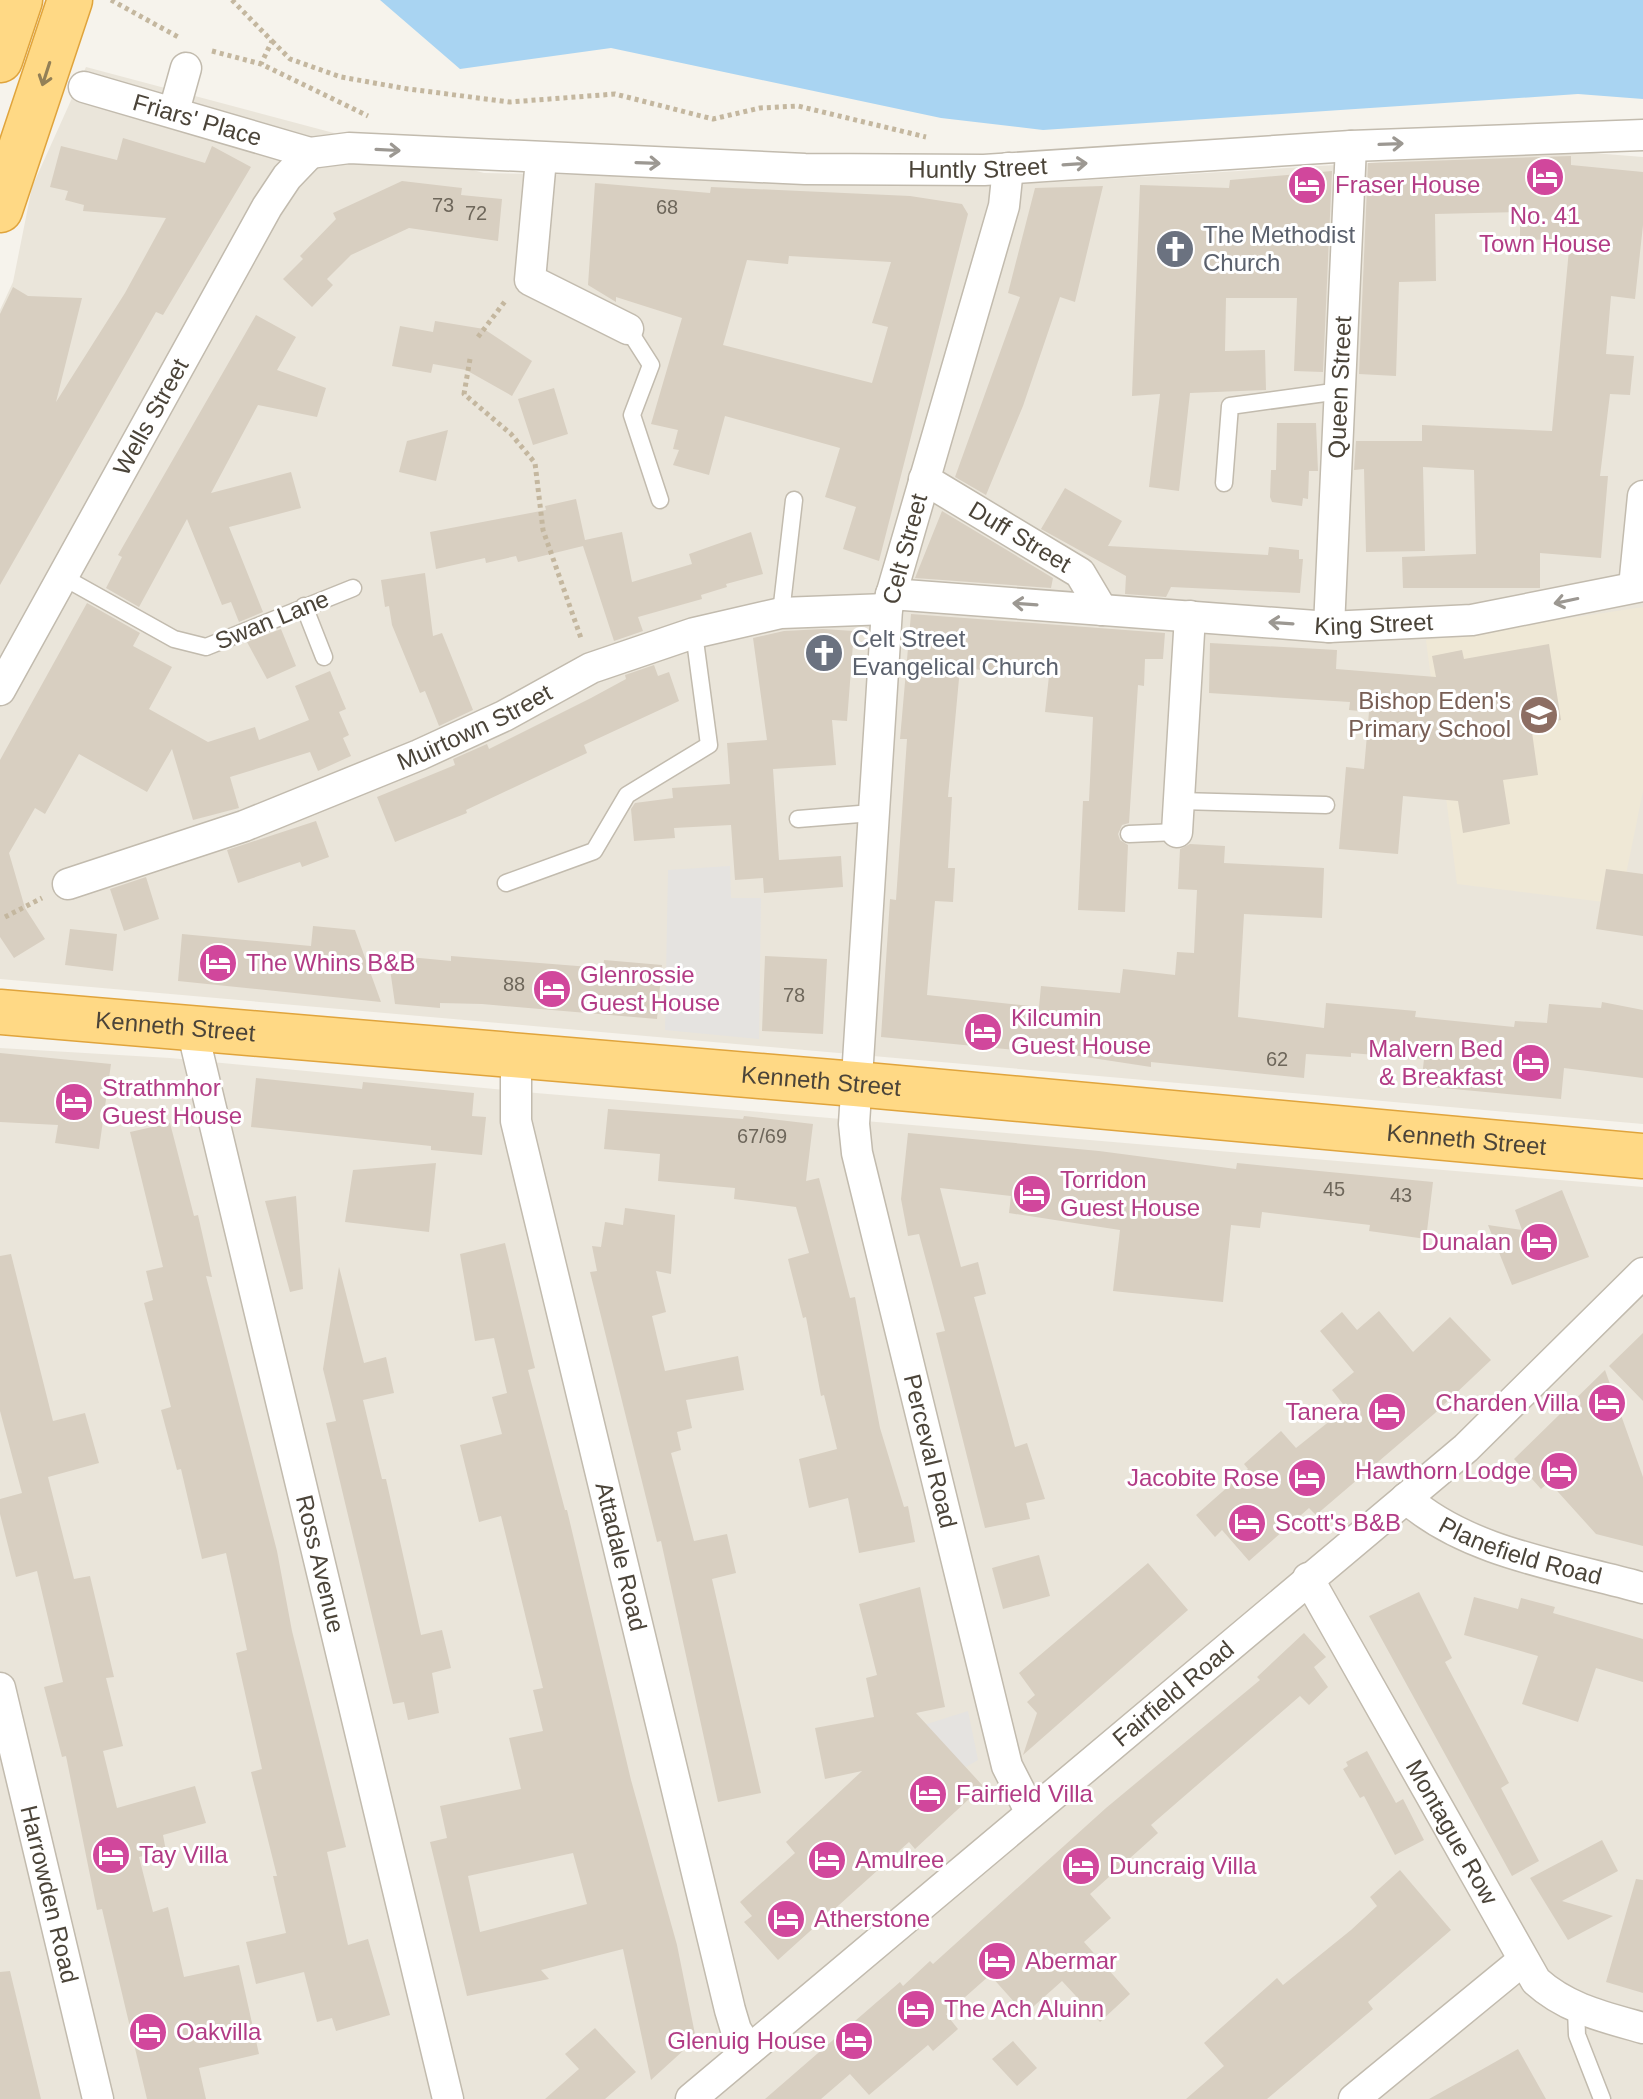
<svg xmlns="http://www.w3.org/2000/svg" width="1643" height="2099" viewBox="0 0 1643 2099" font-family="Arial,sans-serif">
<rect width="100%" height="100%" fill="#f6f3ec"/>
<path fill="#eae5da" d="M86,67L484,173L1040,183L1568,151L1643,157V1124L0,979V310L13,282L32,187Z
M0,1048L170,1058L536,1093L1643,1187V2099H0Z"/>
<path fill="#efe8d6" d="M1643,607V791L1620,904L1457,884L1426,640Z"/>
<path fill="#e5e3e0" d="M730,866L731,898H761L759,1039L665,1030L668,870Z
M968,1711L978,1760L966,1767L902,1732Z"/>
<path fill="#a9d4f2" d="M380,0H1643V99L1578,94L1043,130L941,118L611,48L460,69Z"/>
<path fill="#d8cfc1" fill-rule="evenodd" d="M123,138L205,163L212,146L251,167L163,315L156,312L0,585V314L13,287L28,296L82,298L56,402L125,293L166,218L83,211L84,205L65,200L68,191L50,187L61,146L117,160Z
M1571,156V165L1643,172V225L1635,299L1611,296L1606,354L1634,356L1630,395L1610,394L1600,476H1608L1601,558L1540,553V588H1403L1402,557L1476,554L1474,470L1423,467L1425,551L1366,552L1364,469L1354,470L1356,441H1422V425L1552,431L1570,239L1520,240V212L1435,214L1436,281L1399,282L1396,376L1359,374L1368,163Z
M1332,171L1323,372L1294,371L1297,298H1226L1225,351L1265,350L1266,390L1190,393L1179,491L1149,487L1160,394L1132,396L1140,185L1229,188L1230,180Z
M402,181L462,188L461,195L502,199L498,241L409,228L351,255L327,279L333,285L312,307L283,279L303,259L300,256L336,219L333,213Z
M595,183L710,193L711,187L910,196L962,204L968,214L879,561L843,549L856,507L825,497L840,448L725,416L709,475L673,465L679,450L673,449L678,430L651,424L682,318L616,297V302L588,285ZM789,256L891,262L872,323L888,327L872,383L723,345L747,260L788,264Z
M1103,186L1075,302L1060,297L1023,406L986,495L955,477L1020,297L1008,293L1035,188Z
M256,315L296,337L277,370L326,388L317,417L258,405L211,493L291,472L301,508L229,527L263,612L239,622L231,602L222,605L187,519L139,607L106,588L122,557L118,555Z
M435,321L484,329L532,361L512,396L466,370L433,364L431,373L392,366L400,326L433,332Z
M554,388L568,434L533,445L518,399Z
M1277,423H1316L1318,471H1309L1308,499L1303,498L1302,506L1272,502L1270,497L1271,470H1276Z
M448,430L436,481L399,472L407,441Z
M1065,488L1122,521L1108,546L1268,555L1269,547L1299,550V559H1303L1300,593L1171,587L1166,597L1125,594L1126,576L1041,529Z
M576,499L585,540L622,532L632,582L692,564L689,554L751,532L763,574L726,584L727,587L701,595L702,599L638,617L643,631L614,641L583,546L518,562L516,556L486,563L485,558L436,569L430,532L546,510L545,506Z
M942,511L1053,578L1051,588L915,578Z
M425,573L433,636L442,633L473,710L439,726L425,691L420,693L392,625L389,606L385,607L381,580Z
M87,603L140,633L133,646L172,667L149,709L208,742L255,727L259,740L309,720L295,686L330,671L346,709L339,712L349,735L343,738L351,756L318,771L310,752L230,777L239,808L193,820L172,749L147,792L79,754L45,814L35,808L9,853L25,908L45,939L14,958L0,937V760Z
M911,614L1165,633L1163,659H1145L1144,686L1138,685L1129,823L1122,825L1118,834L1120,840L1128,845L1125,912L1078,910L1083,801H1089L1093,717L1045,712L1049,676L960,668L948,797H952L948,868H955L953,902L935,901L927,995L1039,1007L1041,986L1120,993L1123,969L1175,975L1177,952L1194,953L1197,890L1178,889L1180,849L1190,844L1225,846L1224,863L1324,868L1322,918L1244,914L1238,1017L1324,1028L1326,1003L1416,1011L1415,1017L1514,1027L1515,1021L1547,1023L1549,1004L1601,1008L1602,1002L1643,1010V1078L1564,1068L1561,1099L1421,1086L1424,1059L1351,1053V1057L1306,1054L1304,1078L1151,1062V1067L1079,1056L881,1037L890,899L896,900L907,739H900Z
M281,629L296,666L267,679L247,642Z
M823,629L854,631L847,721L832,720L836,765L773,769L779,860L841,856L843,887L764,893L763,878L735,880L731,825L674,828L675,838L634,841L631,809L635,803L673,798L672,788L730,784L727,743L767,740L753,638L784,631Z
M1210,643L1337,650L1336,669L1436,677L1432,656L1462,650L1464,659L1549,644L1561,720L1531,725L1538,775L1503,780L1510,824L1463,833L1458,801L1403,796L1398,854L1339,849L1346,767L1364,769L1369,712L1349,710L1350,702L1209,693Z
M654,665L658,676L669,672L679,701L584,745L587,753L466,810L467,813L395,842L377,797L455,765L453,759L487,744L489,749L591,698L626,679L625,675Z
M316,821L329,857L302,867L300,862L238,883L227,850Z
M1606,869L1643,874V936L1596,929Z
M146,877L159,919L124,931L110,889Z
M313,926L355,930L381,1002L178,981L182,934L311,946Z
M70,929L117,934L113,971L65,965Z
M388,955L451,961V956L603,968L604,960L662,965L657,1019L482,1004L440,1003V1008L395,1004Z
M765,956L827,959L823,1034L762,1031Z
M0,1053L111,1064L99,1149L55,1143L58,1125L0,1122Z
M256,1078L362,1089L363,1082L474,1093L472,1116L486,1117L482,1155L431,1150V1146L251,1127Z
M608,1109L743,1119L744,1116L813,1124L806,1181L819,1178L850,1298L855,1297L880,1428L904,1507L908,1506L915,1542L859,1553L848,1498L809,1508L799,1459L837,1449L824,1395L821,1396L806,1317L803,1318L788,1259L809,1253L796,1207L734,1199L735,1188L658,1181L660,1154L604,1149Z
M170,1123L194,1216L198,1215L212,1277L206,1276L277,1551L292,1631L346,1847L327,1852L348,1945L368,1939L390,2015L336,2031L332,2018L317,2022L304,1972L256,1984L246,1942L286,1933L273,1876H277L251,1772L262,1769L236,1653L247,1650L226,1553L202,1559L181,1469L177,1470L161,1410L171,1407L144,1303L153,1300L146,1271L163,1267L130,1132Z
M908,1133L1099,1151L1236,1169L1237,1163L1433,1182L1426,1239L1369,1231L1370,1225L1262,1212L1260,1228L1231,1225L1223,1302L1132,1293L1113,1291L1120,1230L1009,1213L1011,1196L940,1188L961,1267L978,1262L986,1294L974,1297L1015,1447L1027,1443L1045,1499L1026,1503L1030,1519L985,1528L936,1333L945,1331L919,1234L908,1236L901,1199Z
M436,1163L429,1232L345,1222L353,1170Z
M1562,1190L1589,1257L1512,1285L1488,1225L1522,1230L1515,1210Z
M296,1196L303,1289L290,1292L265,1201Z
M625,1208L675,1215L671,1274L656,1271L666,1312L652,1316L665,1371L738,1356L744,1390L686,1400L692,1428L677,1432L681,1450L671,1453L694,1541L727,1534L736,1573L712,1579L761,1793L718,1802L661,1541L657,1542L590,1272L597,1271L592,1246L601,1247L605,1222L623,1225Z
M505,1243L535,1368L528,1370L565,1510H567L631,1780L677,1945L696,2039L651,2080L623,1949L541,1970L549,1979L467,1996L430,1842L447,1838L440,1806L521,1789L509,1738L543,1731L533,1690L543,1688L501,1516L479,1522L460,1445L502,1434L492,1397L507,1393L494,1338L475,1341L460,1254ZM573,1853L587,1904L480,1932L468,1876Z
M11,1254L53,1421L85,1413L99,1463L48,1477L74,1579L90,1576L114,1677L106,1678L123,1746L103,1751L117,1808L195,1786L206,1823L163,1835L166,1851L139,1857L153,1912L168,1907L184,1977L239,1965L259,2054L199,2068L206,2099H147L102,1909L97,1910L66,1756L62,1757L44,1687L63,1682L37,1571L16,1577L0,1514V1499L22,1493L0,1411V1256Z
M339,1267L364,1363L386,1357L394,1393L363,1400L382,1479H386L421,1635L442,1630L451,1668L432,1673L439,1713L408,1720L404,1702L393,1704L326,1423L336,1421L323,1369Z
M1379,1311L1413,1352L1450,1317L1491,1360L1434,1414L1316,1515L1309,1508L1249,1561L1222,1530L1215,1537L1196,1515L1248,1469L1244,1464L1281,1431L1296,1448L1346,1408L1332,1390L1354,1372L1320,1331L1342,1312L1357,1330Z
M1643,1333V1401L1609,1366Z
M1605,1370L1643,1477V1546L1596,1534L1549,1482L1541,1489L1514,1459Z
M1039,1555L1050,1596L1003,1609L992,1568Z
M1148,1563L1188,1610L1023,1755L1037,1713L1027,1702L1035,1695L1019,1673Z
M920,1587L945,1707L916,1713L983,1786L915,1849L909,1842L778,1960L744,1922L752,1916L740,1902L795,1853L786,1842L862,1771L825,1779L815,1728L874,1717L866,1678L877,1675L859,1604Z
M1419,1592L1452,1658L1445,1662L1509,1783L1501,1788L1539,1861L1512,1876L1369,1616Z
M1474,1597L1518,1609L1521,1598L1555,1607L1553,1613L1643,1639V1682L1596,1668L1578,1722L1522,1704L1538,1656L1464,1635Z
M1304,1633L1326,1657L1314,1667L1328,1687L1309,1705L1300,1696L1151,1825L1158,1833L1090,1894L1111,1918L1084,1942L1130,1994L1100,2022L1062,1981L1025,2014L990,1975L946,2014L958,2029L933,2051L928,2045L869,2095L850,2074L821,2099H765L900,1982L903,1986L930,1961L933,1964L1106,1808L1260,1680L1257,1677Z
M1367,1751L1396,1803L1403,1799L1424,1840L1395,1855L1364,1796L1360,1798L1343,1769L1348,1766L1346,1762Z
M1602,1840L1618,1871L1562,1901L1613,1916L1568,1940L1530,1878Z
M1400,1870L1451,1930L1368,2002L1373,2009L1267,2099H1186L1224,2066L1204,2043L1277,1978L1283,1985L1351,1930L1377,1906L1370,1897Z
M1636,1879L1643,1880V1993L1606,1982Z
M10,1971L41,2099H0V1972Z
M595,2028L636,2072L605,2099H545L579,2069L565,2054Z
M1013,2041L1037,2068L1017,2086L992,2059Z
M1518,2049L1546,2099H1429L1481,2070Z"/>
<g fill="none" stroke-linecap="round" stroke-linejoin="round">
<g stroke="#c2bbae" stroke-width="19">
<path id="service" d="M628,329L651,365L632,415L660,500
M1224,483L1230,406L1340,391
M63,577L174,639L206,647L353,588
M304,606L324,657
M781,613L794,500
M1180,801L1326,805
M798,819L872,813
M1129,834L1177,832
M506,883L594,851L627,795L709,745L694,633
M1576,2009L1577,2035L1602,2099"/>
</g>
<g stroke="#c2bbae" stroke-width="33">
<g id="minor">
<path id="s1" d="M84,87L310,153L349,148L805,169L984,170L1351,146L1643,135"/>
<path d="M174,111L186,68"/>
<path d="M541,159L530,280L628,329"/>
<path id="s2" d="M1008,168L1004,206L887,609L854,1124L857,1153L1007,1766L1031,1813"/>
<path id="s3" d="M924,479L1080,573L1102,610"/>
<path d="M1634,587L1643,496"/>
<path id="s4" d="M891,594L1329,627L1472,620L1643,586"/>
<path id="s5" d="M1329,627L1351,146"/>
<path id="s6" d="M0,690L267,207L287,177L310,153"/>
<path d="M1177,832L1190,616"/>
<path id="s7" d="M68,884L244,826L419,755L504,716L591,668L694,633L781,613L887,609"/>
<path id="s8" d="M192,1029L448,2099"/>
<path id="s9" d="M516,1057V1121L730,2010L736,2030L749,2050"/>
<path id="s10" d="M1406,1498C1467,1553 1565,1566 1643,1588"/>
<path id="s11" d="M1308,1578L1536,1981C1567,2009 1604,2017 1643,2028"/>
<path id="s12" d="M0,1688L98,2099"/>
<path id="s13" d="M691,2099L1466,1448L1643,1273"/>
<path d="M1354,2099L1522,1961"/>
</g>
</g>
<g stroke="#e0a43c" stroke-width="47">
<g id="trunk">
<path d="M0,60L20,0"/>
<path d="M0,210L70,0"/>
<path id="s14" d="M0,1012L855,1084L1643,1156"/>
</g>
</g>
<path stroke="#c4b79f" stroke-width="5" stroke-dasharray="4 4" stroke-linecap="butt" d="M111,0L180,38
M232,0L272,41L261,64
M272,41L290,59L341,77L408,89L510,102L615,94L713,119L760,108L798,106L926,137
M212,51L261,64L368,116
M478,337L506,300
M470,359L464,394L511,434L535,463L543,530L582,641
M5,917L42,898"/>
<use href="#service" stroke="#fff" stroke-width="16"/>
<use href="#minor" stroke="#fff" stroke-width="30"/>
<use href="#trunk" stroke="#ffd985" stroke-width="44"/>
</g>
<defs><path id="oneway-shaft" d="M-6 0H5M1.5-3L5.5 0L1.5 3" fill="none" stroke-width="1.6" stroke-linecap="round" stroke-linejoin="round" transform="scale(2)"/></defs>
<use stroke="#938057" href="#oneway-shaft" transform="translate(46 74) rotate(108)"/>
<g stroke="#9c9892">
<use href="#oneway-shaft" transform="translate(1391 144) rotate(-2)"/>
<use href="#oneway-shaft" transform="translate(388 150) rotate(3)"/>
<use href="#oneway-shaft" transform="translate(648 163) rotate(2)"/>
<use href="#oneway-shaft" transform="translate(1075 164) rotate(-4)"/>
<use href="#oneway-shaft" transform="translate(1566 601) rotate(168)"/>
<use href="#oneway-shaft" transform="translate(1025 604) rotate(-176)"/>
<use href="#oneway-shaft" transform="translate(1281 623) rotate(-176)"/>
</g>
<defs>
<g id="hotel-disc" transform="scale(2)"><circle r="9.5" fill="#d1479c" stroke="#fff"/><path d="M-6-4.5h1.5V1H6V5H4.5V3h-9V5H-6ZM-4 0a1.8 1.8 0 1 1 3.6 0ZM.5 0V-2.5h3Q6-2.5 6 0Z" fill="#fff"/></g>
<g id="church-disc" transform="scale(2)"><circle r="9.5" fill="#6b7280" stroke="#fff"/><path d="M-1.2-6h2.4v3.5h3.3v2.4h-3.3V6h-2.4V-.1h-3.3v-2.4h3.3Z" fill="#fff"/></g>
<g id="school-disc" transform="scale(2)"><circle r="9.5" fill="#8d6e63" stroke="#fff"/><path d="M0-5L7-2L0 1L-7-2ZM-4 1L0 2.5L4 1V4Q0 6-4 4Z" fill="#fff"/></g>
</defs>
<g fill-rule="evenodd">
<use href="#hotel-disc" x="1545" y="177"/>
<use href="#hotel-disc" x="1307" y="185"/>
<use href="#church-disc" x="1175" y="249"/>
<use href="#church-disc" x="824" y="653"/>
<use href="#school-disc" x="1539" y="715"/>
<use href="#hotel-disc" x="218" y="963"/>
<use href="#hotel-disc" x="552" y="989"/>
<use href="#hotel-disc" x="983" y="1032"/>
<use href="#hotel-disc" x="1531" y="1063"/>
<use href="#hotel-disc" x="74" y="1102"/>
<use href="#hotel-disc" x="1032" y="1194"/>
<use href="#hotel-disc" x="1539" y="1242"/>
<use href="#hotel-disc" x="1607" y="1403"/>
<use href="#hotel-disc" x="1387" y="1412"/>
<use href="#hotel-disc" x="1559" y="1471"/>
<use href="#hotel-disc" x="1307" y="1478"/>
<use href="#hotel-disc" x="1247" y="1523"/>
<use href="#hotel-disc" x="928" y="1794"/>
<use href="#hotel-disc" x="111" y="1855"/>
<use href="#hotel-disc" x="827" y="1860"/>
<use href="#hotel-disc" x="1081" y="1866"/>
<use href="#hotel-disc" x="786" y="1919"/>
<use href="#hotel-disc" x="997" y="1961"/>
<use href="#hotel-disc" x="916" y="2009"/>
<use href="#hotel-disc" x="148" y="2032"/>
<use href="#hotel-disc" x="854" y="2041"/>
</g>
<g text-anchor="middle" stroke-width="6" stroke-linejoin="round" paint-order="stroke">
<g font-size="20" fill="#6e675b">
<text x="443" y="212">73</text>
<text x="667" y="214">68</text>
<text x="476" y="220">72</text>
<text x="514" y="991">88</text>
<text x="794" y="1002">78</text>
<text x="1277" y="1066">62</text>
<text x="762" y="1143">67/69</text>
<text x="1334" y="1196">45</text>
<text x="1401" y="1202">43</text>
</g>
<g font-size="24" fill="#4b4439" stroke="#fff">
<text dy="8" stroke="none"><textPath href="#s1" startOffset="118">Friars' Place</textPath></text>
<text dy="8" stroke="none"><textPath href="#s1" startOffset="904">Huntly Street</textPath></text>
<text dy="8" stroke="none"><textPath href="#s5" startOffset="240">Queen Street</textPath></text>
<text dy="8" stroke="none"><textPath href="#s6" startOffset="312">Wells Street</textPath></text>
<text dy="8" stroke="none"><textPath href="#s3" startOffset="112">Duff Street</textPath></text>
<text transform="translate(905 549) rotate(-75)" y="8">Celt Street</text>
<text transform="translate(272 620) rotate(-22)" y="8">Swan Lane</text>
<text dy="8" stroke="none"><textPath href="#s4" startOffset="484">King Street</textPath></text>
<text dy="8" stroke="none"><textPath href="#s7" startOffset="436">Muirtown Street</textPath></text>
<text dy="8" stroke="none"><textPath href="#s14" startOffset="176">Kenneth Street</textPath></text>
<text dy="8" stroke="none"><textPath href="#s14" startOffset="824">Kenneth Street</textPath></text>
<text dy="8" stroke="none"><textPath href="#s14" startOffset="1472">Kenneth Street</textPath></text>
<text dy="8" stroke="none"><textPath href="#s2" startOffset="1310">Perceval Road</textPath></text>
<text dy="8" stroke="none"><textPath href="#s10" startOffset="128">Planefield Road</textPath></text>
<text dy="8" stroke="none"><textPath href="#s9" startOffset="512">Attadale Road</textPath></text>
<text dy="8" stroke="none"><textPath href="#s8" startOffset="550">Ross Avenue</textPath></text>
<text dy="8" stroke="none"><textPath href="#s13" startOffset="630">Fairfield Road</textPath></text>
<text dy="8" stroke="none"><textPath href="#s11" startOffset="292">Montague Row</textPath></text>
<text dy="8" stroke="none"><textPath href="#s12" startOffset="212">Harrowden Road</textPath></text>
</g>
<g font-size="24" fill="#b23c85" stroke="#fff" text-anchor="start">
<text x="1335" y="193">Fraser House</text>
<text x="1545" y="224" text-anchor="middle">No. 41<tspan x="1545" dy="28">Town House</tspan></text>
<text x="246" y="971">The Whins B&amp;B</text>
<text x="580" y="983">Glenrossie<tspan x="580" dy="28">Guest House</tspan></text>
<text x="1011" y="1026">Kilcumin<tspan x="1011" dy="28">Guest House</tspan></text>
<text x="1503" y="1057" text-anchor="end">Malvern Bed<tspan x="1503" dy="28">&amp; Breakfast</tspan></text>
<text x="102" y="1096">Strathmhor<tspan x="102" dy="28">Guest House</tspan></text>
<text x="1060" y="1188">Torridon<tspan x="1060" dy="28">Guest House</tspan></text>
<text x="1511" y="1250" text-anchor="end">Dunalan</text>
<text x="1579" y="1411" text-anchor="end">Charden Villa</text>
<text x="1359" y="1420" text-anchor="end">Tanera</text>
<text x="1531" y="1479" text-anchor="end">Hawthorn Lodge</text>
<text x="1279" y="1486" text-anchor="end">Jacobite Rose</text>
<text x="1275" y="1531">Scott's B&amp;B</text>
<text x="956" y="1802">Fairfield Villa</text>
<text x="139" y="1863">Tay Villa</text>
<text x="855" y="1868">Amulree</text>
<text x="1109" y="1874">Duncraig Villa</text>
<text x="814" y="1927">Atherstone</text>
<text x="1025" y="1969">Abermar</text>
<text x="944" y="2017">The Ach Aluinn</text>
<text x="176" y="2040">Oakvilla</text>
<text x="826" y="2049" text-anchor="end">Glenuig House</text>
</g>
<g font-size="24" fill="#5b616d" stroke="#fff" text-anchor="start">
<text x="1203" y="243">The Methodist<tspan x="1203" dy="28">Church</tspan></text>
<text x="852" y="647">Celt Street<tspan x="852" dy="28">Evangelical Church</tspan></text>
</g>
<g font-size="24" fill="#785e54" stroke="#fff" text-anchor="end">
<text x="1511" y="709">Bishop Eden's<tspan x="1511" dy="28">Primary School</tspan></text>
</g>
</g>
</svg>
